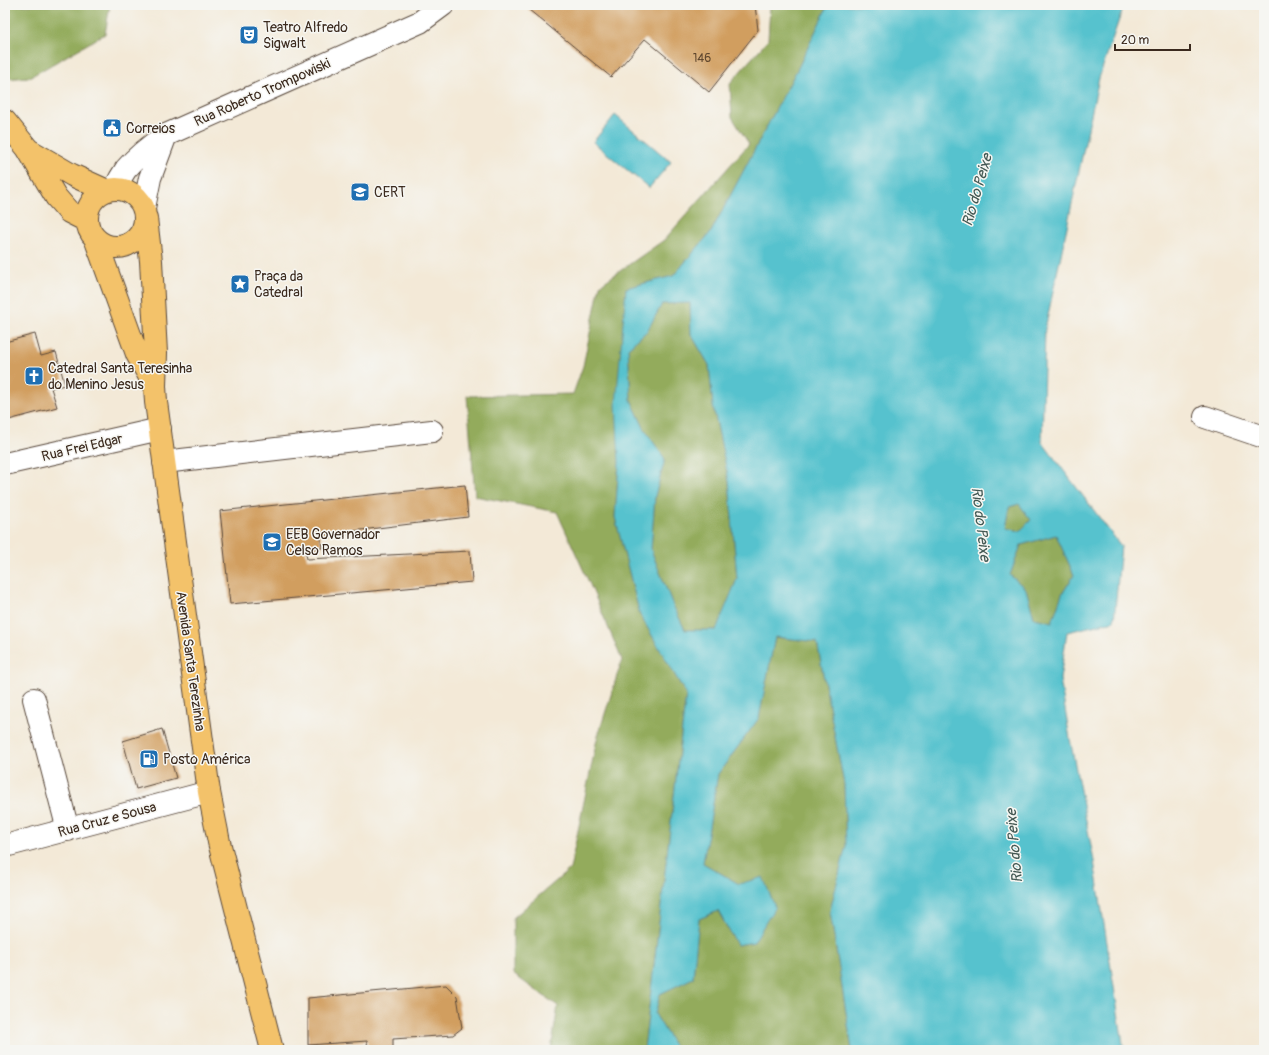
<svg xmlns="http://www.w3.org/2000/svg" width="1269" height="1055" viewBox="0 0 1269 1055" font-family="Pangolin,sans-serif">
<rect width="100%" height="100%" fill="#f6f6f2"/>
<filter id="ink" filterUnits="userSpaceOnUse"><feTurbulence type="fractalNoise" baseFrequency=".025" numOctaves="2"/><feDisplacementMap in="SourceGraphic" scale="8" xChannelSelector="R" yChannelSelector="G"/><feConvolveMatrix kernelMatrix="1 2 1 2 8 2 1 2 1" color-interpolation-filters="sRGB"/></filter>
<filter id="wash" filterUnits="userSpaceOnUse"><feTurbulence type="fractalNoise" baseFrequency=".012" numOctaves="4" result="noise"/><feDisplacementMap in="SourceGraphic" scale="16" xChannelSelector="R" yChannelSelector="G"/><feGaussianBlur stdDeviation="0.9" result="paint"/><feColorMatrix in="noise" values="0 0 0 0 0 0 0 0 0 0 0 0 0 0 0 0 0 1.4 0 .05"/><feComposite in="paint" operator="in"/></filter>
<g filter="url(#wash)">
<rect width="100%" height="100%" fill="#f3e9d7"/>
<path fill="#93ab5c" stroke="#676a3d" d="M5,5H110L105,34L30,77L5,79Z
M770,5H828L799,66L711,232L673,276L626,288L619,462L615,517L640,615L686,694L644,1050H551L558,1006L513,974V918L570,869L597,739L622,660L592,589L557,512L475,496L467,396L573,394L583,366L600,285L664,240L749,144L732,117L730,83L768,40Z
M690,303L691,334L709,365L713,406L729,481L737,579L717,630H685L672,603L651,550L655,496L665,459L645,430L631,400L628,348L647,331L662,304Z
M1019,504L1031,520L1020,531L1005,528L1009,507Z
M1056,535L1074,575L1062,594L1052,622L1034,618L1026,589L1010,575L1021,545Z
M775,637L817,642L844,784L846,846L830,911L852,1050H677L655,1014L660,994L693,978L699,919L718,911L737,945L754,942L774,907L739,884L703,863L718,774L759,718Z"/>
<path fill="#56c2ce" stroke="#487676" fill-rule="evenodd" d="M828,5H1124L1099,78L1045,329L1042,442L1121,546L1114,621L1067,632L1060,679L1070,739L1094,861L1124,1050H852L830,911L846,846L844,784L817,642L775,637L759,718L718,774L703,863L739,884L763,877L775,907L754,942L737,945L718,911L699,919L693,978L660,994L655,1014L677,1050H644L686,694L640,615L615,517L619,462L616,404L626,288L673,276L711,232L799,66ZM690,303L691,334L709,365L713,406L729,481L737,579L716,630H685L672,603L651,550L655,496L665,459L645,430L631,400L628,348L647,331L662,304ZM1019,504L1031,520L1020,531L1005,528L1009,507ZM1056,535L1074,575L1062,594L1052,622L1034,618L1026,589L1010,575L1021,545Z
M615,115L671,162L649,188L593,142Z"/>
<g id="blocks">
<path fill="#d19e5f" d="M523,5H755L758,30L709,92L645,39L611,77Z
M35,334L41,356L56,352L65,385L51,388L57,407L5,421V342Z
M465,485L468,517L320,535L322,548L305,549L307,559L470,551L472,582L230,604L220,511Z
M162,729L176,778L136,789L123,741Z
M446,985L457,996L462,1028L453,1035L393,1039V1050H368L367,1041L308,1045V998Z"/>
</g>
</g>
<g filter="url(#ink)">
<use href="#blocks" fill-opacity="0" stroke="#57473a" stroke-width="1"/>
<g fill="none" stroke-linecap="round" stroke-linejoin="round">
<g stroke="#57473a" stroke-width="24">
<path id="minor" d="M115,188C118,182 122,175 126,169C138,155 151,145 166,135L420,22L443,5
M144,208L150,178L166,135
M1205,417L1264,437
M164,462L432,431
M5,464L160,429
M34,699L68,830
M5,846L209,792"/>
</g>
<g stroke="#57473a" stroke-width="24">
<path id="major" d="M5,121L27,148L56,197L69,212L87,221
M29,150L72,175L105,190
M87 218a29 29 0 1 1 58 0a29 29 0 1 1-58 0Z
M146,218L151,261L156,353L155,386L156,402L209,792L219,842L272,1050
M95,238L137,354L155,386"/>
</g>
<use href="#minor" stroke="#fff" stroke-width="22"/>
<use href="#major" stroke="#f3c26a" stroke-width="22"/>
</g>
</g>
<defs>
<g id="theatre-square" transform="scale(1)"><rect x="-9" y="-9" width="18" height="18" rx="4" fill="#1f6fb2" stroke="#f6f6f2"/><path d="M-5-5.5Q0-4 5-5.5V0Q5 5 0 6Q-5 5-5 0ZM-3.3-2.5H-1v1.5H-3.3ZM1-2.5H3.3v1.5H1ZM-2.8 1Q0 5.5 2.8 1Z" fill="#fff"/></g>
<g id="civic-square" transform="scale(1)"><rect x="-9" y="-9" width="18" height="18" rx="4" fill="#1f6fb2" stroke="#f6f6f2"/><path d="M-.6-6.5H3V-4.5H.6V-3L4-1V1h2V6H-6V1h2V-1L-.6-3ZM-1.2 2.5V6h2.4V2.5Z" fill="#fff"/></g>
<g id="school-square" transform="scale(1)"><rect x="-9" y="-9" width="18" height="18" rx="4" fill="#1f6fb2" stroke="#f6f6f2"/><path d="M0-5L7-2L0 1L-7-2ZM-4 1L0 2.5L4 1V4Q0 6-4 4Z" fill="#fff"/></g>
<g id="sight-square" transform="scale(1)"><rect x="-9" y="-9" width="18" height="18" rx="4" fill="#1f6fb2" stroke="#f6f6f2"/><path d="M0-6L1.8-2.2L6-1.7L2.9 1.2L3.7 5.4L0 3.3L-3.7 5.4L-2.9 1.2L-6-1.7L-1.8-2.2Z" fill="#fff"/></g>
<g id="church-square" transform="scale(1)"><rect x="-9" y="-9" width="18" height="18" rx="4" fill="#1f6fb2" stroke="#f6f6f2"/><path d="M-1.2-6h2.4v3.5h3.3v2.4h-3.3V6h-2.4V-.1h-3.3v-2.4h3.3Z" fill="#fff"/></g>
<g id="fuel-square" transform="scale(1)"><rect x="-9" y="-9" width="18" height="18" rx="4" fill="#1f6fb2" stroke="#f6f6f2"/><path d="M-5.5-6h7V0h2V4h1.3V-2.5L3-4.5l.8-.8L6-3V5H2.5V1h-1V6h-7ZM-4.2-4.7v3.2H.2V-4.7Z" fill="#fff"/></g>
</defs>
<g fill-rule="evenodd">
<use href="#theatre-square" x="249" y="35"/>
<use href="#civic-square" x="112" y="128"/>
<use href="#school-square" x="360" y="192"/>
<use href="#sight-square" x="240" y="284"/>
<use href="#church-square" x="34" y="376"/>
<use href="#school-square" x="272" y="542"/>
<use href="#fuel-square" x="149" y="759"/>
</g>
<g text-anchor="middle" stroke-width="3" stroke-linejoin="round" paint-order="stroke">
<g font-size="12" fill="#60472e">
<text x="702" y="62">146</text>
</g>
<g font-size="14" fill="#3b2a1e" stroke="#f6f6f2" text-anchor="start">
<text x="263" y="32">Teatro Alfredo<tspan x="263" dy="16">Sigwalt</tspan></text>
<text x="126" y="133">Correios</text>
<text x="374" y="197">CERT</text>
<text x="254" y="281">Praça da<tspan x="254" dy="16">Catedral</tspan></text>
<text x="48" y="373">Catedral Santa Teresinha<tspan x="48" dy="16">do Menino Jesus</tspan></text>
<text x="286" y="539">EEB Governador<tspan x="286" dy="16">Celso Ramos</tspan></text>
<text x="163" y="764">Posto América</text>
</g>
<g font-size="14" fill="#3b2a1e" stroke="#f6f6f2">
<text transform="translate(262 92) rotate(-24)" y="5">Rua Roberto Trompowiski</text>
<text transform="translate(82 447) rotate(-13)" y="5">Rua Frei Edgar</text>
<text transform="translate(191 661) rotate(82)" y="5">Avenida Santa Terezinha</text>
<text transform="translate(107 819) rotate(-15)" y="5">Rua Cruz e Sousa</text>
</g>
<g font-size="15" font-style="italic" fill="#435853" stroke="#f6f6f2">
<text transform="translate(977 190) rotate(-74)" y="5">Rio do Peixe</text>
<text transform="translate(981 524) rotate(83)" y="5">Rio do Peixe</text>
<text transform="translate(1014 846) rotate(-95)" y="5">Rio do Peixe</text>
</g>
</g>
<rect width="1269" height="1055" fill="none" stroke="#f6f6f2" stroke-width="20"/>
<path d="M1115 44v6h75v-6" fill="none" stroke="#3b2a1e" stroke-width="2"/>
<text x="1121" y="44" font-size="12" fill="#3b2a1e" stroke="#f6f6f2" stroke-width="3" paint-order="stroke">20 m</text>
</svg>
